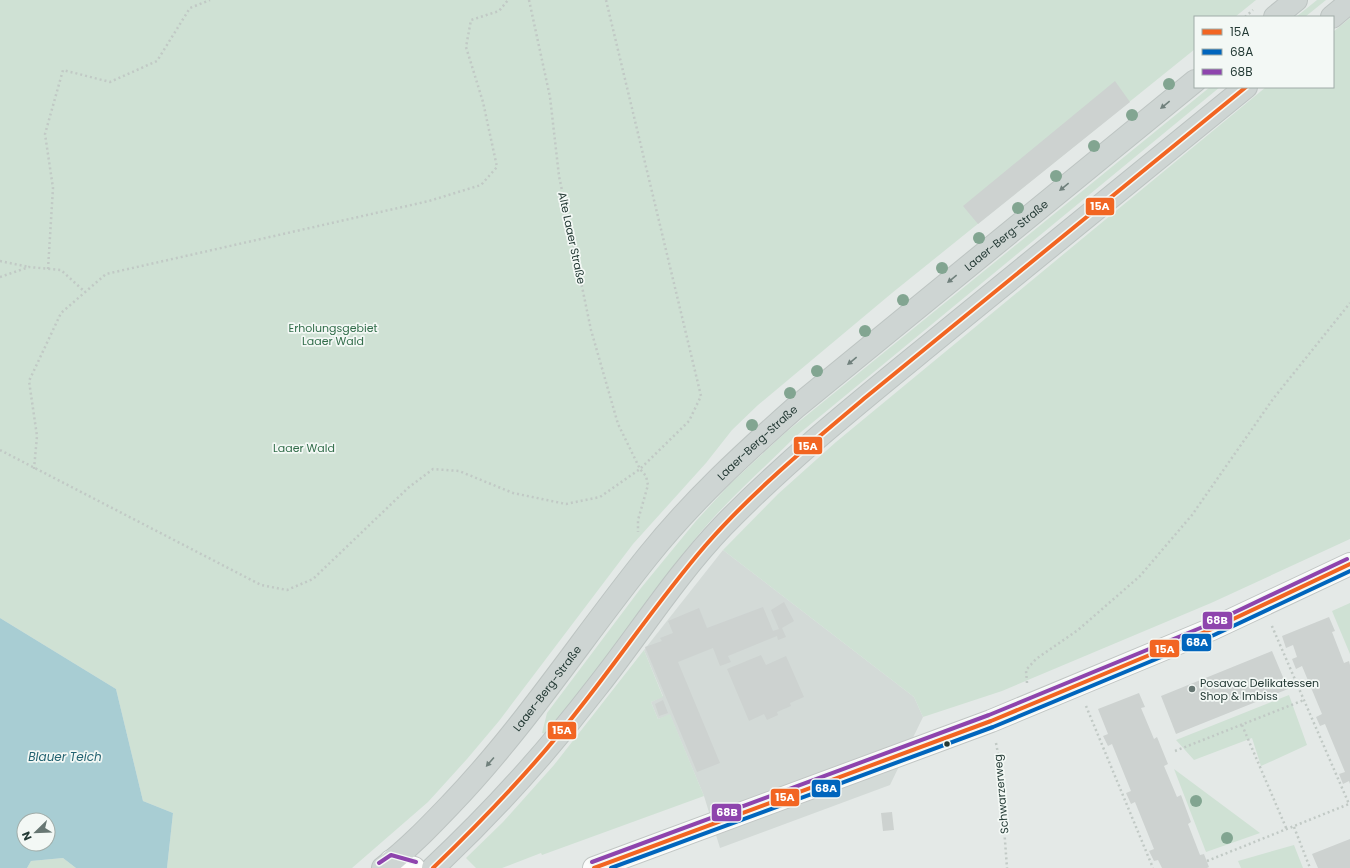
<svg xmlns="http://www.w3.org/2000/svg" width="1350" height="868" viewBox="0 0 1350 868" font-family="Poppins,sans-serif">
<rect width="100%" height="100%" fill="#e4e9e7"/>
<path fill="#d3dad7" d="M723,550L914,697L923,717L890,785L720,848L704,796L670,715L658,719L651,702L663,696L644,650Z"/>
<path fill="#cfe1d4" d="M0,0H1256L1235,17H1195V49L892,293L758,405L732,430L706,463L633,544L499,721L467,759L428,802L352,868H167L173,813L143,801L116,689L0,618Z
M1317,0H1326L1305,17H1296Z
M1350,18V539L1211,603L1002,691L923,717L914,697L723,550L778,494L836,442L1266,87H1333V32Z
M1210,87H1220L795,437C762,470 725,502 695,539C644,603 599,672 546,734L542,733L547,713L641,588L696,521L730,484L785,433Z
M1350,603V654L1332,611Z
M644,650L663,697L651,702L658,719L670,714L704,796L542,855L541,853L502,868H476L466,858L503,822L554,765Z
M1289,695L1307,745L1261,766L1252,738L1194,760L1176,740Z
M1174,769L1260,833L1206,852Z
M1294,845L1303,868H1241L1238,861Z
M63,858L76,868H27L31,861Z"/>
<path fill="#a8cdd3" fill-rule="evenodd" d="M0,618L116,689L143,801L173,813L167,868H76L63,858L31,861L27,868H0ZM24,820H48V844H24Z"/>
<path fill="#cdd2d0" d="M1115,81L1130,102L978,224L963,206Z
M784,602L794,621L782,628L786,637L778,640L777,636L728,656L731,662L720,666L713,648L678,662L720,763L697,772L645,647L662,641L660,638L673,633L668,621L699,608L707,628L763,607L773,631L779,629L771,610Z
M1329,617L1335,631L1332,632L1344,663L1349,661L1350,665V784L1349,781L1343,784L1339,774L1345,772L1325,724L1320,726L1316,717L1322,714L1302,666L1296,669L1292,659L1297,657L1293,645L1286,648L1282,636Z
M1272,651L1288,689L1176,734L1161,696Z
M761,655L766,665L786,656L804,697L790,703L791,706L777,712L778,715L767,720L764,714L749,721L727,669Z
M1139,693L1145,707L1141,708L1154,739L1157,737L1168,764L1164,766L1177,797L1181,795L1191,822L1188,824L1200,855L1204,854L1209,867L1207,868H1162L1158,860L1154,861L1149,851L1154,849L1135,802L1131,804L1126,793L1131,791L1112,744L1108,746L1103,736L1108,734L1098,709Z
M663,700L668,713L659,716L655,704Z
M892,812L894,830L883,831L881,813Z
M1350,839V868H1318L1312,854Z"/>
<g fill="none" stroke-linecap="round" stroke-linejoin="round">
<g stroke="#c1c6c4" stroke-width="24">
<path id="minor" d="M391,861L414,868
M594,868L991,721L1212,629L1350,564"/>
</g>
<g stroke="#bdc4c2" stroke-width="24">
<g id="major">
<path d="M1275,17L1296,0"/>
<path d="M1332,17L1350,2"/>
<path id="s1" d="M383,868C408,849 429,827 451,804C524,728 582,638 648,556C692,501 743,454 795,408L1195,81"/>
<path d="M433,868C493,812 547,752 597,687C639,634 676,575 723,526C795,452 876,389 955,324C1052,245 1149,166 1246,87"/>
</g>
</g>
<path stroke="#c1c9c5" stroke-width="2.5" stroke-dasharray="2 3" stroke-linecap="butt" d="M529,0L550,97L559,176L591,330L618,424L640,469L646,476L648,485L638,520V532
M1245,17L1253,10
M0,261L29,267
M48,269L53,188L45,134L63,70L110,82L157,61L190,8L210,0
M0,277L29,267L61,270L85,292
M0,450L261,585L287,590L313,579L408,488L433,469L459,471L513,493L566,504L600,497L640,469L689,421L701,396L606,0
M34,469L37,436L29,381L61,313L106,274L429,201L481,185L497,167L483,102L466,47L471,20L499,11L508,0
M1027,683L1026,670L1036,659L1078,630L1140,576L1192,515L1273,399L1350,303
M1086,706L1153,868
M1242,725L1287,830
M996,743L999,759L1007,868
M1175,751L1304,700
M1294,827L1310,868
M1207,861L1349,804L1271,624"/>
<use href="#minor" stroke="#fbfcfb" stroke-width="22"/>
<use href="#major" stroke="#ced5d3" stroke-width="22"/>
<g stroke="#f3f8f5" stroke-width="7">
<path id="bus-1" d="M433,868C485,818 535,766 579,709C622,655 660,598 705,546C753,491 810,444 866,397L1246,87
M594,868L991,721L1212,629L1350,564"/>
</g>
<g stroke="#f3f8f5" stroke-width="7">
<path id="bus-2" d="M611,868L993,727L1214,635L1350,571"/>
</g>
<g stroke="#f3f8f5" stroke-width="7">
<path id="bus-3" d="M592,862L989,715L1210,624L1347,559
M379,863L391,855L416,862"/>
</g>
<use href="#bus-1" stroke="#f26522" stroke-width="4"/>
<use href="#bus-2" stroke="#0065bd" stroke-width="4"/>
<use href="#bus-3" stroke="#8e44ad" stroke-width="4"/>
</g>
<g fill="#82a591">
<circle cx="1169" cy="84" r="6"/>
<circle cx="1132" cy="115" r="6"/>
<circle cx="1094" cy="146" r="6"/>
<circle cx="1056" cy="176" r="6"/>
<circle cx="1018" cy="208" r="6"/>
<circle cx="979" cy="238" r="6"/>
<circle cx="942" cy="268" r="6"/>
<circle cx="903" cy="300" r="6"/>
<circle cx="865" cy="331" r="6"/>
<circle cx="817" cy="371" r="6"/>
<circle cx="790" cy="393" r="6"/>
<circle cx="752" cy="425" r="6"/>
<circle cx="1196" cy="801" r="6"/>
<circle cx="1227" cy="838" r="6"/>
</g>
<defs><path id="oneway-solid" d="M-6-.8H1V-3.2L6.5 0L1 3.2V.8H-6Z"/></defs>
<g fill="#70807c">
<use href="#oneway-solid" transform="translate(1165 105) rotate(141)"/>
<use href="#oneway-solid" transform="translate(1064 187) rotate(141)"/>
<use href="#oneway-solid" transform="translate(952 279) rotate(141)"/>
<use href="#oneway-solid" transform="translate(852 361) rotate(141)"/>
<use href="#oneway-solid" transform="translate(490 762) rotate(131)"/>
</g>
<circle fill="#677773" stroke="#f3f8f5" stroke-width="1.5" cx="1192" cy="689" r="4"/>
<circle fill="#243a35" stroke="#f3f8f5" stroke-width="1.5" cx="947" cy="744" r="3.5"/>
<g text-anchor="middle" stroke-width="3.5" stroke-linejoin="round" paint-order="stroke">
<g font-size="11" fill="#243a35" stroke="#f3f8f5">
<text dy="4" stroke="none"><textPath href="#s1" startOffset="892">Laaer-Berg-Straße</textPath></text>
<text transform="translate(572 238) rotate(78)" y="4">Alte Laaer Straße</text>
<text dy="4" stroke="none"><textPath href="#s1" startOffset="568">Laaer-Berg-Straße</textPath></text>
<text dy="4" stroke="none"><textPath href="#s1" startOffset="244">Laaer-Berg-Straße</textPath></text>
<text transform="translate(1001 794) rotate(-95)" y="4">Schwarzerweg</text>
</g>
<g font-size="11" fill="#326d4a" stroke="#f3f8f5">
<text x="333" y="332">Erholungsgebiet<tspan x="333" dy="13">Laaer Wald</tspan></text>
<text x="304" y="452">Laaer Wald</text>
</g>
<g font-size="11" fill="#243a35" stroke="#f3f8f5" text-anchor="start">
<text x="1200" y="687">Posavac Delikatessen<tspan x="1200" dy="13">Shop &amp; Imbiss</tspan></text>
</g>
<g font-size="12" font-style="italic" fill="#246371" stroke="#f3f8f5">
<text x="65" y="761">Blauer Teich</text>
</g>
</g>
<g stroke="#f3f8f5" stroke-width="1.5">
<rect x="1085" y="197" width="30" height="19" rx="4" fill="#f26522"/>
<rect x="793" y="436" width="30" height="19" rx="4" fill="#f26522"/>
<rect x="1202" y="611" width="31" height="19" rx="4" fill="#8e44ad"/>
<rect x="1181" y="633" width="31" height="19" rx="4" fill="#0065bd"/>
<rect x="1149" y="639" width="31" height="19" rx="4" fill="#f26522"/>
<rect x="547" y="721" width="30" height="19" rx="4" fill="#f26522"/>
<rect x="811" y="779" width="30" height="19" rx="4" fill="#0065bd"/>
<rect x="770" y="788" width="30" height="19" rx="4" fill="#f26522"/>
<rect x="711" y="803" width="31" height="19" rx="4" fill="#8e44ad"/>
</g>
<g font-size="11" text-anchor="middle" font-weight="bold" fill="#fff">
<text x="1100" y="210">15A</text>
<text x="808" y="450">15A</text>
<text x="1217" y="624">68B</text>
<text x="1197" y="646">68A</text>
<text x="1165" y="653">15A</text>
<text x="562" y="734">15A</text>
<text x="826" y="792">68A</text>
<text x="785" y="801">15A</text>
<text x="727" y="816">68B</text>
</g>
<rect x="1194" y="16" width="140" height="72" fill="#f3f8f5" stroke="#a0aca8"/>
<rect x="1202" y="29" width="20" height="6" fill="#f26522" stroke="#a0aca8"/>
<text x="1230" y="36" font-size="12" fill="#243a35">15A</text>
<rect x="1202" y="49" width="20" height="6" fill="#0065bd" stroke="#a0aca8"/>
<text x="1230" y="56" font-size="12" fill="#243a35">68A</text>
<rect x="1202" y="69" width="20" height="6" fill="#8e44ad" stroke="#a0aca8"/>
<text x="1230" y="76" font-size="12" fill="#243a35">68B</text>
<g transform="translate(36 832) rotate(247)"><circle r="19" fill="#f3f8f5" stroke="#a0aca8"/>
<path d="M0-3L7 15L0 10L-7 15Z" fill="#677773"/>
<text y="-6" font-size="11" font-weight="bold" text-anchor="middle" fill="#243a35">N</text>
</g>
</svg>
